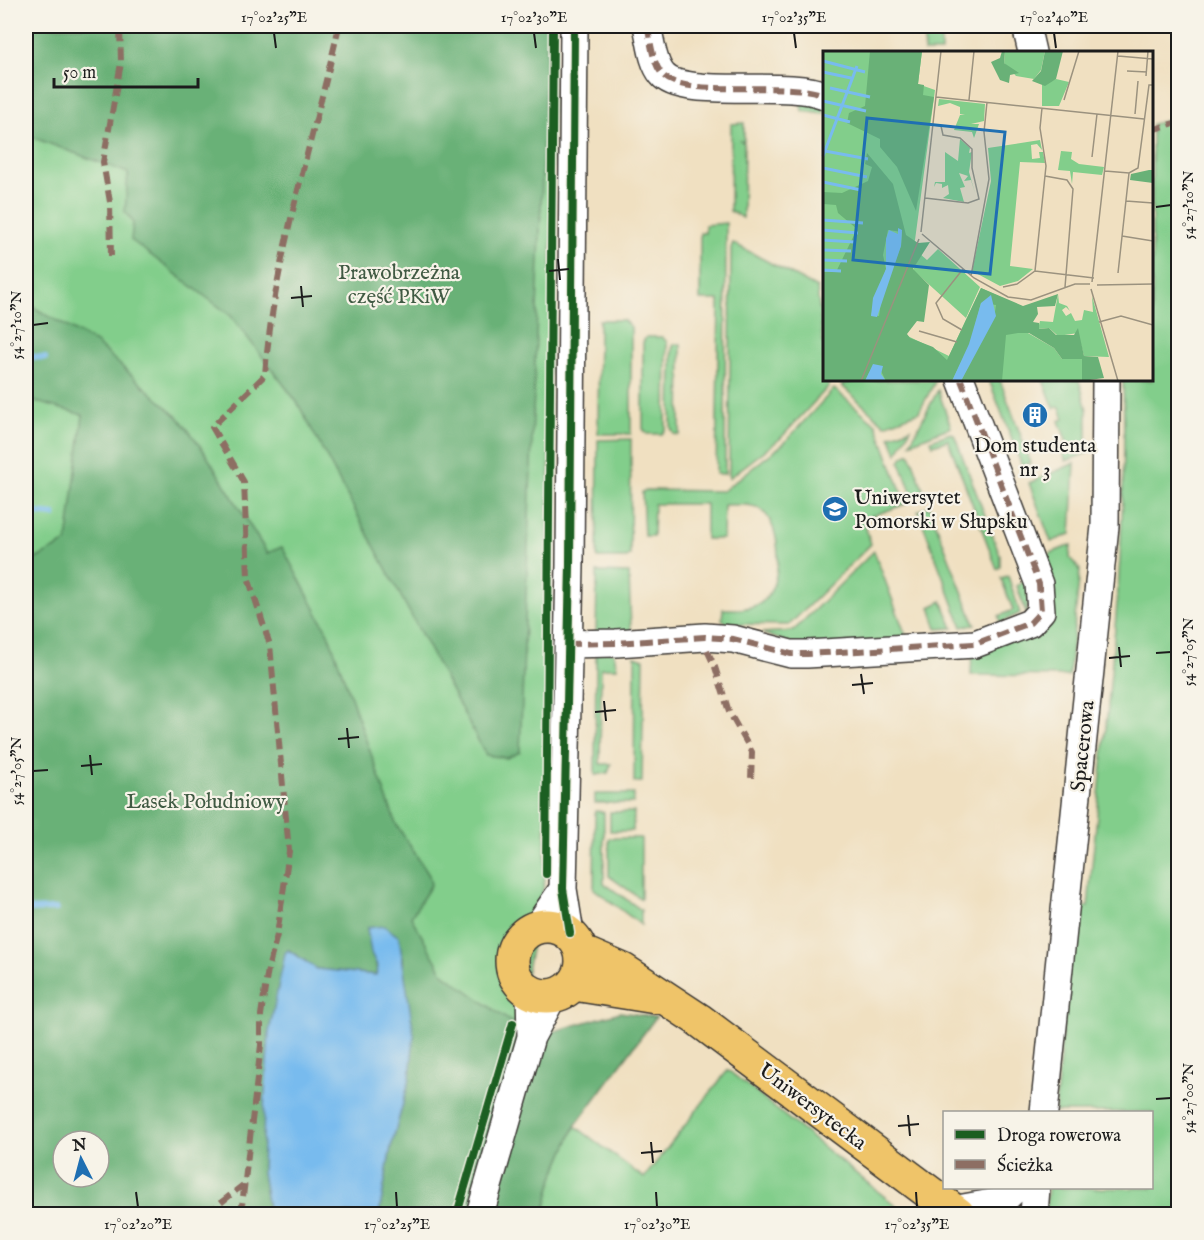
<svg xmlns="http://www.w3.org/2000/svg" width="1204" height="1240" viewBox="0 0 1204 1240" font-family="'IM FELL English',serif">
<rect width="100%" height="100%" fill="#f7f3e8"/>
<filter id="ink" filterUnits="userSpaceOnUse"><feTurbulence type="fractalNoise" baseFrequency=".0167" numOctaves="2"/><feDisplacementMap in="SourceGraphic" scale="12" xChannelSelector="R" yChannelSelector="G"/><feConvolveMatrix kernelMatrix="1 2 1 2 8 2 1 2 1" color-interpolation-filters="sRGB"/></filter>
<filter id="wash" filterUnits="userSpaceOnUse"><feTurbulence type="fractalNoise" baseFrequency=".008" numOctaves="4" result="noise"/><feDisplacementMap in="SourceGraphic" scale="24" xChannelSelector="R" yChannelSelector="G"/><feGaussianBlur stdDeviation="1.35" result="paint"/><feColorMatrix in="noise" values="0 0 0 0 0 0 0 0 0 0 0 0 0 0 0 0 0 1.4 0 .05"/><feComposite in="paint" operator="in"/></filter>
<g filter="url(#wash)">
<rect width="100%" height="100%" fill="#f0e0c1"/>
<path fill="#82ce8b" stroke="#4f7554" stroke-width="1.5" fill-rule="evenodd" d="M26,26H554L545,879L519,1010L461,1214H26ZM63,1141H99V1177H63Z
M802,26H894V27L802,28Z
M901,26H931L941,32V52H924V30H901Z
M800,96L824,102V114L802,111Z
M1178,118V1214H1045L1048,1188H1152V1112H1055L1074,906L1088,907C1104,732 1129,555 1123,380H1152V124Z
M744,123V141H741L744,143L743,218L730,211L731,124Z
M726,223L725,474H716L719,300H700V233H705V225Z
M733,243L817,288L824,351V380H828L829,386L780,439L729,478L731,248Z
M599,320H623L631,327V434H598Z
M646,337H662L667,342L666,429L662,434H647L643,429V342Z
M674,344H681L680,435L674,434L671,428L672,350Z
M858,380H934L935,382L919,412L885,425L841,385Z
M989,380H1000L1031,463L1022,466Z
M1043,380H1079L1087,410V453L1066,461L1062,451L1069,448L1059,421L1064,419L1060,407L1054,408Z
M834,389L876,424L906,504L863,519L871,544L789,625L728,624L722,619L723,609C735,609 748,610 759,604C784,590 784,525 760,509C750,503 735,505 724,505L723,539H706V504H654L653,536H644L642,492L646,490L723,491L783,444Z
M938,390L951,427L910,443Z
M911,428L898,452L897,454L890,436Z
M951,433L954,434L1000,555V567L997,569L948,440L933,445L931,440Z
M631,439L630,555L627,558H597L598,440Z
M910,453L924,492L913,497L900,462L903,456Z
M1075,463L1071,534L1051,542L1029,483Z
M929,506L975,625L962,627L918,511Z
M1071,545L1070,558L1080,570L1069,676L971,675L972,651L1029,632L1044,560L1051,553Z
M874,551L908,641L805,648L761,633L793,631Z
M597,572L629,573L631,632L596,638Z
M1008,576L1020,613L1000,623L999,616L1013,610L1001,578Z
M1029,578L1027,616L1017,586Z
M942,601L953,628L937,629L930,607Z
M596,647L614,653L617,668H601L600,764H611L608,773L595,775Z
M635,656L644,659L642,782H634Z
M595,794H634L633,803H595Z
M595,811L604,812V883L641,910V925L594,889Z
M610,812H634L633,831H610Z
M609,838H641V899L609,876Z
M728,1070L906,1214H544L553,1178L575,1126L644,1178Z"/>
<path fill="#69b177" stroke="#42664a" stroke-width="1.5" fill-rule="evenodd" d="M26,26H548L520,752L507,758L486,755L297,402L231,316L131,240L133,222L125,212L128,173L26,135Z
M26,303L96,343L179,418L202,448L267,553L282,547L328,633L396,824L429,875L431,885L411,917L443,973L511,1022L548,1033L620,1012L656,1017L575,1126L553,1178L544,1214H379L391,1147L410,1078L403,956L367,928C369,943 379,962 376,975L317,969L289,950L269,1032L262,1172L269,1214H26V564L67,542L83,415L26,399ZM63,1141H99V1177H63Z"/>
<path fill="#78bbee" stroke="#4a6c85" stroke-width="1.5" d="M384,926L399,937L414,1035L410,1078L391,1147L379,1214H269L262,1172L264,1109L269,1032L285,953L288,950L317,969L376,975L378,967L371,953L367,928Z"/>
<g fill="none" stroke-linecap="round" stroke-linejoin="round">
<path stroke="#78bbee" stroke-width="6" d="M26,356L45,358
M26,512L54,515
M26,910L56,909"/>
</g>
</g>
<g filter="url(#ink)">
<g fill="none" stroke-linecap="round" stroke-linejoin="round">
<g stroke="#3c3935" stroke-width="30">
<path id="minor" d="M647,26C651,41 652,62 662,74C682,100 788,79 824,95
M1026,26L1032,52
M568,644L616,643L705,637L733,639L791,654H807L975,644L1030,623L1041,611L1039,584L961,380
M537,927L563,889
M570,933L563,889L570,565L574,26
M530,992L531,1036
M1044,1112L1105,526L1106,380
M952,1210L1003,1201L1016,1188
M480,1214L531,1037L553,996
M1034,1214L1036,1188"/>
</g>
<g stroke="#3c3935" stroke-width="36">
<path id="major" d="M512 961a35 35 0 1 1 70 0a35 35 0 1 1-70 0Z
M581,952L623,970L699,1020L958,1214
M574,984L656,997"/>
</g>
<use href="#minor" stroke="#fff" stroke-width="27"/>
<use href="#major" stroke="#efc469" stroke-width="33"/>
<path stroke="#8d6e63" stroke-width="6" stroke-dasharray="12 6" stroke-linecap="butt" d="M647,26C651,41 652,62 662,74C682,100 788,79 824,95
M1152,130L1178,122
M111,256L110,202L103,162L121,63L120,26
M568,644L616,643L705,637L733,639L791,654H807L975,644L1030,623L1041,611L1039,584L961,380
M707,650L715,667L729,712L752,752L751,780
M207,1214L243,1185
M241,1214L261,1045V1015L268,969L277,935L289,851L270,645L248,577L244,482L212,427L265,375C274,256 313,142 339,26"/>
<g stroke="#f7f3e8" stroke-width="11">
<path id="cycleway" d="M546,874L553,26
M570,933L563,889L570,565L574,26
M457,1214L513,1023"/>
</g>
<use href="#cycleway" stroke="#1b5e20" stroke-width="8"/>
</g>
</g>
<path fill="none" stroke="#1c1c1c" stroke-width="2" d="M274,33L276,48M534,33L536,48M794,33L796,48M1054,33L1056,48M1156,207L1171,205M558,259L560,280M549,271L569,269M301,286L303,307M291,298L312,296M33,325L48,323M1119,647L1121,667M1156,653L1171,652M1109,658L1130,656M861,674L864,694M852,685L873,683M604,701L606,721M595,712L616,710M347,728L349,748M338,739L359,737M90,755L92,775M81,766L102,764M33,771L48,770M1156,1099L1171,1098M908,1115L910,1136M898,1126L919,1124M651,1142L653,1163M641,1153L662,1151M136,1192L138,1207M396,1192L397,1207M656,1192L657,1207M916,1192L917,1207"/>
<defs>
<g id="building-disc" transform="scale(1.35)"><circle r="9.5" fill="#1f6fb2" stroke="#f7f3e8"/><path d="M-4-6H4V6H1V3H-1V6H-4ZM-2.5-4.3h1.7v1.8h-1.7ZM.8-4.3h1.7v1.8H.8ZM-2.5-1h1.7V.8h-1.7ZM.8-1h1.7V.8H.8Z" fill="#fff"/></g>
<g id="university-disc" transform="scale(1.35)"><circle r="9.5" fill="#1f6fb2" stroke="#f7f3e8"/><path d="M0-5L7-2L0 1L-7-2ZM-4 1L0 2.5L4 1V4Q0 6-4 4Z" fill="#fff"/></g>
</defs>
<g fill-rule="evenodd">
<use href="#building-disc" x="1035" y="415"/>
<use href="#university-disc" x="835" y="509"/>
</g>
<g text-anchor="middle" stroke-width="4.5" stroke-linejoin="round" paint-order="stroke">
<g font-size="21" fill="#405a43" stroke="#f7f3e8">
<text x="399" y="279">Prawobrzeżna<tspan x="399" dy="24">część PKiW</tspan></text>
<text x="206" y="808">Lasek Południowy</text>
</g>
<g font-size="21" fill="#1c1c1c" stroke="#f7f3e8">
<text x="1035" y="452">Dom studenta<tspan x="1035" dy="24">nr 3</tspan></text>
<text x="854" y="504" text-anchor="start">Uniwersytet<tspan x="854" dy="24">Pomorski w Słupsku</tspan></text>
</g>
<g font-size="21" fill="#1c1c1c" stroke="#f7f3e8">
<text transform="translate(1082 746) rotate(-84)" y="7">Spacerowa</text>
<text transform="translate(813 1106) rotate(37)" y="7">Uniwersytecka</text>
</g>
</g>
<g transform="translate(823 51)">
<rect width="330" height="330" fill="#f0e0c1"/>
<path d="M0,0H99L95,33L112,39L92,189L40,317L0,330ZM182,0H222L218,19L211,28L193,25L181,12ZM233,28L246,31L236,55H219V34ZM116,48L162,53L161,70L148,73H156L151,87L149,81L131,79L137,64H142L137,63V56L127,52L115,55ZM137,88L147,97L146,102L149,101L146,121L152,142L148,129L141,130L145,125L136,122L142,136L137,137L141,151L120,147L126,143L125,134L119,137V133L113,132L111,136L112,131H122V101L135,110ZM217,89L219,99L214,93L208,94L209,108L217,107L216,101H220L222,112L197,111L187,215L210,218L195,230L177,235L149,220L168,130L165,97ZM238,100L249,101L248,108L256,113L281,116L279,124L250,121L249,133L247,120L235,119ZM115,198L157,236L143,267L90,219L97,203L104,209ZM158,237L180,247L187,282H205L231,297L239,308H259V330H40L62,274L126,305ZM235,243L236,252L244,255L247,260L243,256L239,259L243,265L248,262L252,270L259,269L261,259L270,261L269,245L286,306L261,305L255,282L235,285L226,277L215,278L217,270L230,271Z" fill="#82ce8b"/>
<path d="M47,0H99L95,33L101,34L100,44L111,46L93,160L74,116L57,96V88L24,72L26,62L42,55ZM179,0H182L181,12L196,22L187,24L186,32L177,29L168,11L177,7ZM222,0H240L233,28L222,35L209,30L218,20ZM44,102L70,133L83,184L95,192L107,191L90,218L106,234L101,271L94,270L84,283L87,287L110,296L124,309L158,237L200,255L235,243L232,255L214,256L215,263L210,271L216,272V278L226,277L233,284H251L255,277L261,305L275,306L281,327L259,330V308H239L231,297L206,282H195L183,284L179,330H138L172,261L173,254L158,252L147,293L129,330H63L58,320L46,322L42,330H0V221H13L34,178L15,162L13,154L0,153V141L19,142L45,130L49,116L42,113ZM65,179L79,181L78,195L59,244L56,265L48,264L63,218L60,204ZM326,119H330V132L307,129L308,123Z" fill="#69b177" fill-rule="evenodd"/>
<path d="M75,177L79,179L78,195L54,266L48,265L50,247L63,218V188L66,179L75,183ZM168,244L173,265L138,330H129L146,293L158,252ZM50,313L60,315L58,323L63,330H42Z" fill="#78bbee"/>
<path fill="none" stroke="#78bbee" stroke-width="3" d="M0,10L42,21M0,21L28,27M7,37L47,46M0,50L43,60M0,64L27,71M2,100L45,108M0,105L34,15M0,117L44,126M0,131L38,139M0,169L40,172M0,179L35,182M0,189L31,191M0,199L28,200M0,209L24,210M0,219L18,220"/>
<path fill="none" stroke="#9b927f" stroke-width="1.5" d="M295,5L330,8M304,20L324,21M323,25L325,0M113,46L321,68M146,49L151,0M241,49L256,0M312,63L315,30M269,106L274,63M282,120L306,122L315,117L326,34H330M222,125L244,129L250,138L242,236M102,147L145,152L156,148L149,117V98L137,87L120,84L118,75L110,74M303,150L330,152M98,181L118,0M99,183L151,227L185,246L208,249L252,233H267M299,185L330,190M212,220L223,115L217,77L219,57M295,222L306,122M148,225L166,128L161,81L164,51M269,231L295,0M274,234L330,233M180,236L194,233L212,220L271,227M268,238L295,330M276,271L298,265L330,274M139,279L120,268L113,252L140,218M96,280L134,291M38,330L96,188"/>
<path fill="#1f6fb2" fill-opacity="0.15" stroke="#1f6fb2" stroke-width="3" d="M44,67L182,81L167,223L30,209Z"/>
<rect width="330" height="330" fill="none" stroke="#1c1c1c" stroke-width="3"/>
</g>
<rect width="1204" height="1240" fill="none" stroke="#f7f3e8" stroke-width="66"/>
<rect x="943" y="1111" width="210" height="78" fill="#f7f3e8" stroke="#9f9d96" stroke-width="1.5"/>
<rect x="955" y="1130" width="30" height="9" fill="#1b5e20" stroke="#9f9d96" stroke-width="1.5"/>
<text x="997" y="1141" font-size="18" fill="#1c1c1c">Droga rowerowa</text>
<rect x="955" y="1160" width="30" height="9" fill="#8d6e63" stroke="#9f9d96" stroke-width="1.5"/>
<text x="997" y="1171" font-size="18" fill="#1c1c1c">Ścieżka</text>
<g transform="translate(81 1159) rotate(354)"><circle r="28" fill="#f7f3e8" stroke="#9f9d96" stroke-width="1.5"/>
<path d="M0-4.5L10 22L0 15L-10 22Z" fill="#1f6fb2"/>
<text y="-9" font-size="16" font-weight="bold" text-anchor="middle" fill="#1c1c1c">N</text>
</g>
<path d="M54 78v9h144v-9" fill="none" stroke="#1c1c1c" stroke-width="3"/>
<text x="63" y="78" font-size="18" fill="#1c1c1c" stroke="#f7f3e8" stroke-width="4.5" paint-order="stroke">50 m</text>
<rect x="33" y="33" width="1138" height="1174" fill="none" stroke="#1c1c1c" stroke-width="2"/>
<g font-size="15" text-anchor="middle" fill="#1c1c1c">
<text x="274" y="22">17°02'25"E</text>
<text x="534" y="22">17°02'30"E</text>
<text x="794" y="22">17°02'35"E</text>
<text x="1054" y="22">17°02'40"E</text>
<text transform="translate(1188 205) rotate(-90)" y="5">54°27'10"N</text>
<text transform="translate(16 325) rotate(-90)" y="5">54°27'10"N</text>
<text transform="translate(1188 652) rotate(-90)" y="5">54°27'05"N</text>
<text transform="translate(16 771) rotate(-90)" y="5">54°27'05"N</text>
<text transform="translate(1188 1098) rotate(-90)" y="5">54°27'00"N</text>
<text x="138" y="1229">17°02'20"E</text>
<text x="397" y="1229">17°02'25"E</text>
<text x="657" y="1229">17°02'30"E</text>
<text x="917" y="1229">17°02'35"E</text>
</g>
</svg>
